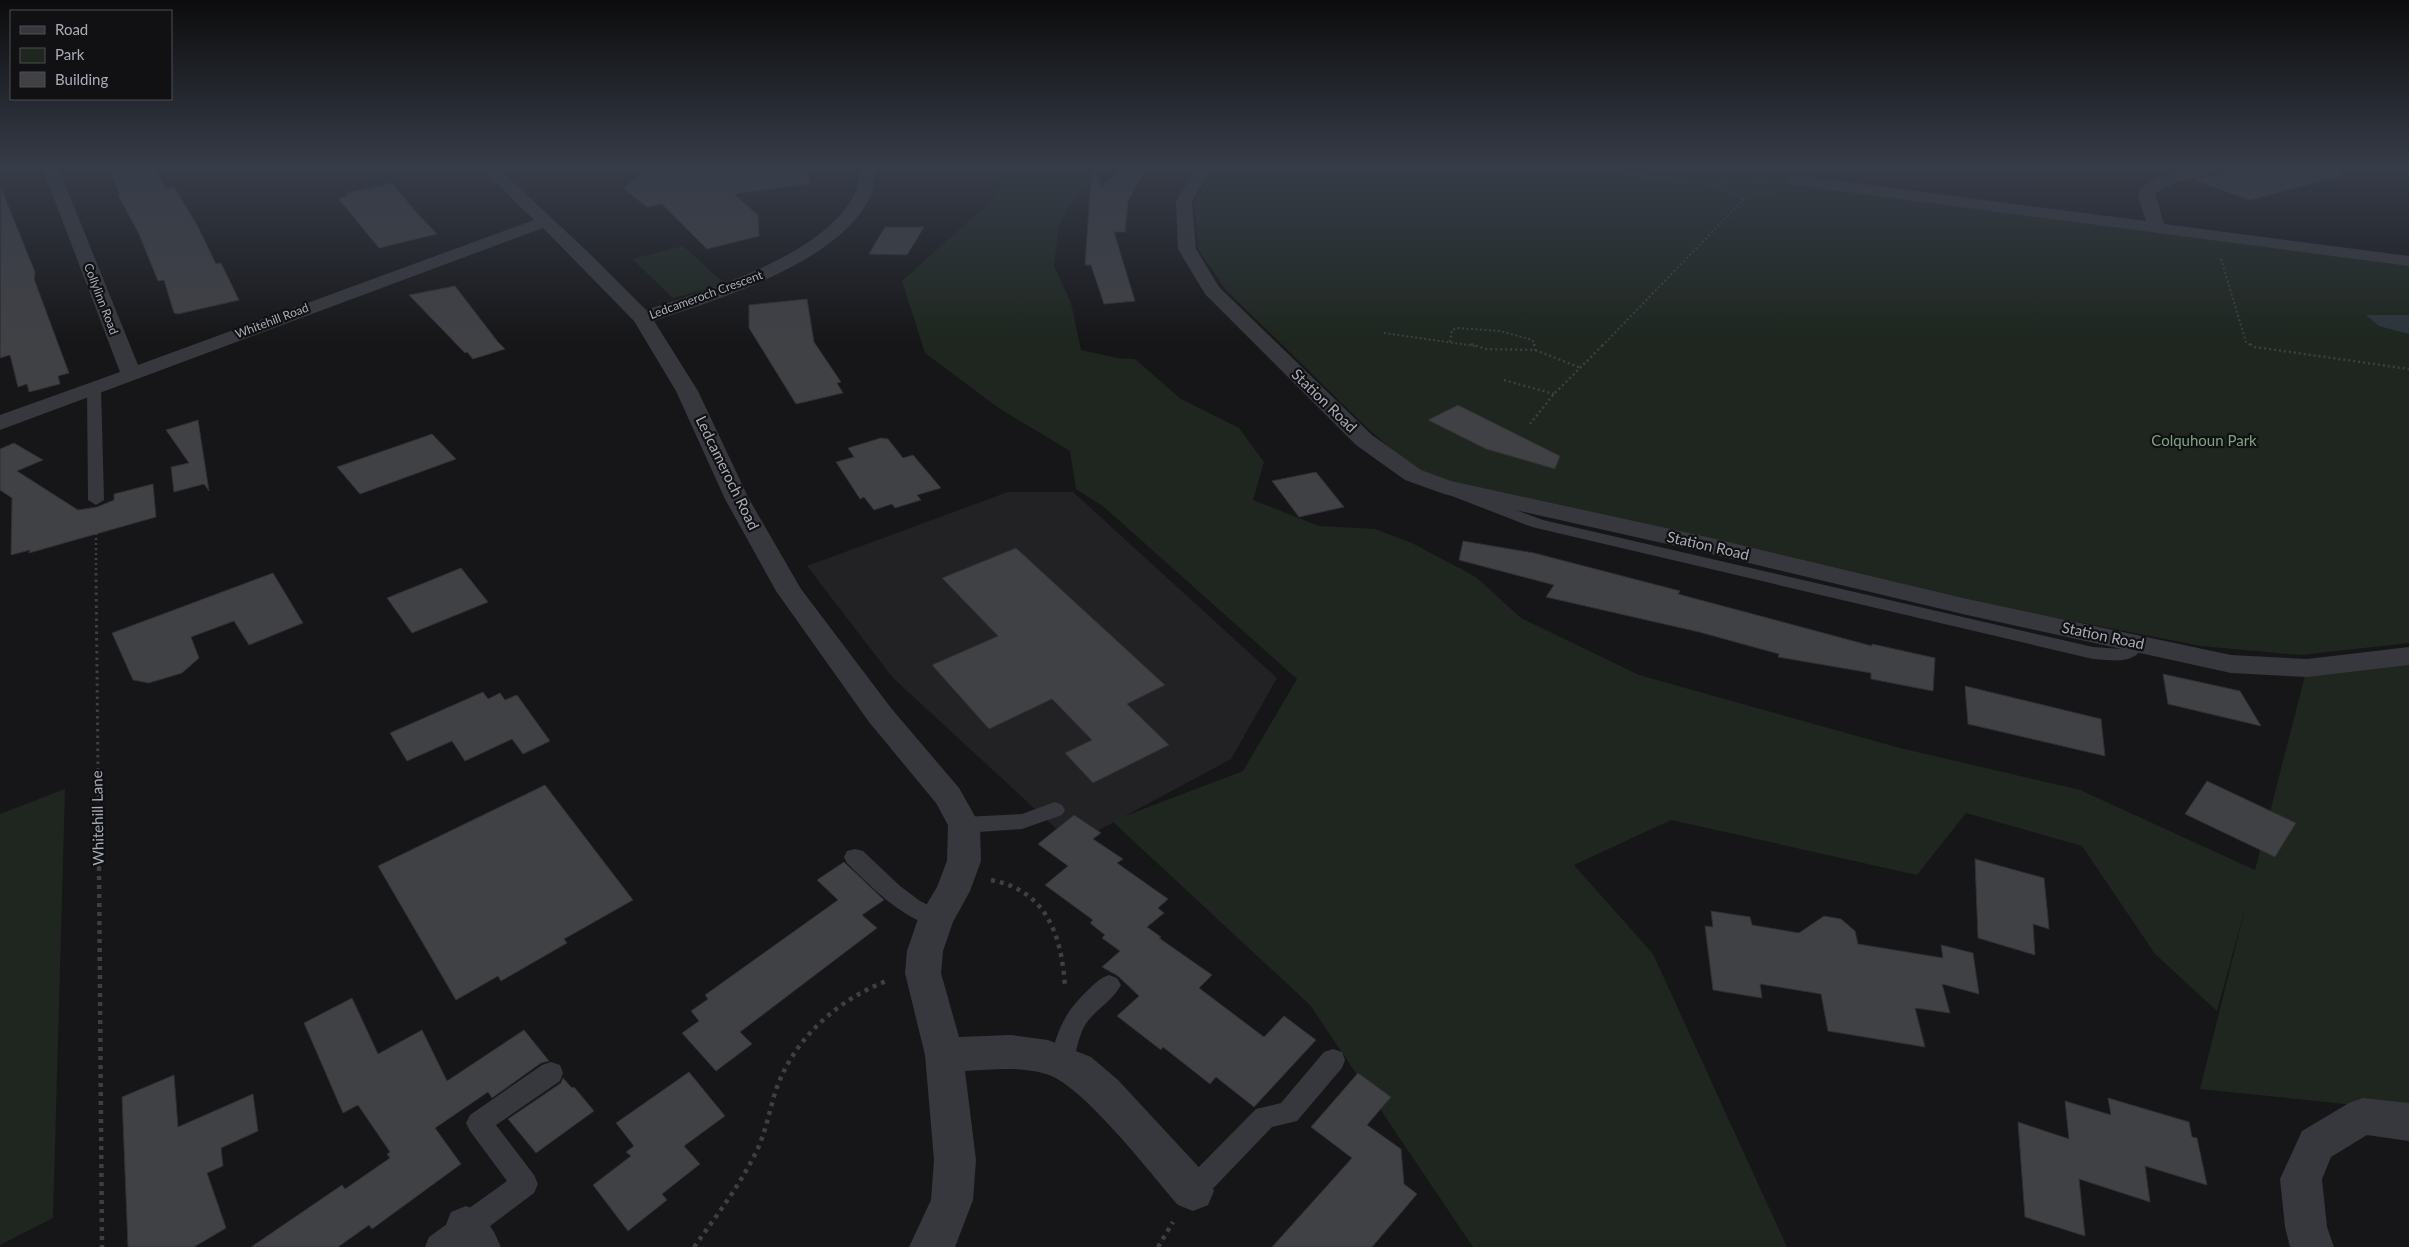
<svg xmlns="http://www.w3.org/2000/svg" width="2409" height="1247" viewBox="0 0 2409 1247" font-family="Lato,sans-serif">
<rect width="100%" height="100%" fill="#161618"/>
<path fill="#222225" d="M1008,492H1073L1277,678L1231,759L1073,844L893,678L807,566Z"/>
<path fill="#1e261f" d="M1043,167H1106L1074,199L1059,225L1054,266L1071,303L1081,350L1117,358L1135,359L1181,399L1239,428L1264,462L1253,500L1319,526L1375,529L1412,543L1476,577L1521,618L1639,675L1900,748L2080,790L2255,870L2307,668L2409,651V1116L2374,1107L2200,1089L2246,905L2217,1011L2155,954L2082,846L1966,813L1917,875L1671,820L1574,865L1653,954L1787,1247H1473L1310,1005L1112,821L1243,771L1297,679L1104,507L1076,489L1070,451L1000,409L925,353L902,281L989,203L1007,179Z
M1217,167H1594L1695,179L1770,178L2409,264V643L2300,655L2201,646L1966,600L1490,493L1424,473L1402,459L1365,426L1226,290L1198,249L1194,202Z
M683,246L725,284L673,298L632,259Z
M65,789L53,1218L0,1245V814Z"/>
<path fill="#2c353c" d="M2366,315H2409V334L2379,326Z"/>
<path fill="#404145" stroke="#303034" d="M137,167H154L166,189L174,187L197,225L216,264L221,263L239,300L178,314L174,313L164,280L158,281L139,234L118,195L120,194L110,172Z
M650,167H808L809,184L734,194L758,215L759,236L707,249L662,204L647,207L623,188Z
M1092,167H1096L1102,188L1106,182L1126,167H1147L1128,201L1125,232H1114L1135,301L1104,304L1091,265H1085Z
M2235,167H2341L2342,176L2250,200L2194,180L2231,172Z
M392,183L415,211L437,234L379,248L338,198L348,196L346,193Z
M1,188L35,272L34,279L69,373L58,376L60,384L29,392L27,384L18,387L10,355L0,358Z
M885,227H924L907,255L869,254Z
M455,286L498,342L505,349L473,359L467,352L465,353L409,295Z
M807,299L814,342L841,382L837,383L843,393L796,404L749,328V305Z
M1458,405L1560,456L1555,469L1486,449L1428,420Z
M198,420L209,491L204,484L174,492L171,467L189,463L166,430Z
M432,434L456,459L360,494L337,467Z
M881,438L888,439L903,458L913,455L941,488L917,495L921,500L895,508L892,504L874,510L864,497L860,499L836,462L854,457L848,448Z
M14,443L43,460L17,471L78,510L97,507L114,500V494L153,484L156,517L29,553L30,550L11,555L12,498L0,490V449Z
M1316,472L1344,507L1299,517L1272,481Z
M1463,541L1534,553L1680,591L1678,594L1872,646V644L1935,658L1933,691L1871,679V673L1778,657L1779,654L1699,632L1546,597L1554,585L1459,560Z
M1016,548L1165,685L1127,704L1169,745L1093,783L1065,753L1092,740L1052,699L989,729L932,665L998,636L942,578Z
M461,568L488,602L412,633L387,598Z
M273,573L303,623L249,645L234,621L191,637L199,658L182,673L149,683L133,680L112,633Z
M2163,674L2240,691L2261,726L2168,704Z
M1965,686L2101,719L2105,756L1968,724Z
M483,692L488,699L500,693L505,700L517,695L550,741L523,754L512,739L465,761L452,741L407,761L390,733Z
M2207,781L2296,823L2275,857L2185,814Z
M545,785L633,900L564,939L567,943L501,981L498,976L456,1000L378,866Z
M1074,815L1101,833L1093,839L1123,859L1117,863L1168,899L1158,908L1164,913L1147,927L1161,937L1159,938L1212,975L1199,988L1264,1037L1284,1016L1316,1040L1254,1107L1216,1077L1210,1084L1163,1047L1161,1050L1117,1016L1139,996L1118,976L1102,967L1120,951L1102,938L1105,935L1090,923L1093,920L1045,885L1068,866L1038,844Z
M1975,859L2044,878L2049,929L2033,924L2035,955L1978,938Z
M844,862L884,900L862,915L877,928L740,1032L752,1044L716,1071L682,1033L699,1021L691,1011L708,999L705,995L838,900L817,880Z
M1711,911L1750,917L1752,925L1799,933L1824,916L1841,919L1855,931L1858,944L1943,958L1941,945L1973,953L1979,994L1942,984L1950,1013L1915,1008L1925,1047L1828,1031L1821,994L1760,984L1762,998L1713,990L1705,926L1713,927Z
M352,998L378,1054L422,1030L447,1081L524,1030L549,1061L541,1063L492,1098L488,1092L435,1128L461,1164L372,1229L369,1225L338,1247H251L342,1185L345,1189L390,1158L387,1154L390,1152L358,1105L343,1113L304,1023Z
M689,1072L725,1116L684,1146L700,1164L662,1194L667,1200L628,1231L593,1185L631,1156L626,1152L634,1146L616,1123Z
M1358,1073L1391,1097L1367,1125L1401,1149L1404,1184L1417,1194L1372,1247H1272L1352,1158L1311,1127Z
M174,1075L178,1127L253,1094L258,1131L221,1148L223,1166L207,1173L226,1228L194,1247H128L122,1097Z
M563,1078L572,1088L574,1087L594,1111L536,1153L508,1119L561,1083Z
M2108,1098L2189,1122L2192,1137L2197,1138L2207,1185L2145,1166L2150,1202L2079,1179L2085,1236L2025,1217L2018,1122L2069,1139L2065,1101L2111,1115Z"/>
<g fill="none" stroke-linecap="round" stroke-linejoin="round">
<path stroke="#3d3f44" stroke-width="2" stroke-dasharray="2 2.5" stroke-linecap="butt" d="M1565,167L1713,184L1739,179L1770,181
M1713,184L1744,199
M2221,259L2246,342L2252,346
M1384,333L1475,346
M1450,342L1452,330L1457,328L1500,331L1529,339L1533,341L1534,346
M1602,346L1744,199L1753,194L1774,193"/>
<path stroke="#3d3f44" stroke-width="2.5" stroke-dasharray="2 3" stroke-linecap="butt" d="M1471,344L1486,349L1535,350L1581,368
M1534,344L1535,350
M2250,344L2255,347L2409,369
M1504,380L1554,394
M1530,424L1554,394L1604,344
M96,518V574"/>
<path stroke="#3d3f44" stroke-width="3" stroke-dasharray="2.5 4" stroke-linecap="butt" d="M96,573L99,869"/>
<path stroke="#3d3f44" stroke-width="4.5" stroke-dasharray="4 5" stroke-linecap="butt" d="M99,867L102,1247
M991,880C1048,891 1062,937 1065,988
M694,1247C717,1215 741,1184 758,1148C767,1128 770,1107 777,1087C796,1036 839,999 889,980
M1158,1247L1173,1222"/>
<path fill="#37383d" fill-rule="evenodd" d="M94,384L101,388L104,500L96,505L88,500L87,388Z
M1449,485L1543,520L2093,647L2121,649C2128,642 2133,637 2143,640L2146,644C2132,666 2116,660 2093,659L1532,527L1444,493L1441,490Z
M1055,802L1062,805L1065,810L1062,815L1022,829L964,833L957,830L954,825L957,820L964,817L1022,814Z
M855,849L863,851L900,886L920,901L944,913L947,919L944,925L936,928C900,916 874,890 847,863L844,857L847,851Z
M1109,975L1117,978L1121,985C1113,1000 1097,1009 1087,1022C1077,1036 1077,1055 1070,1070L1061,1073L1052,1070L1049,1062C1058,1031 1063,1014 1087,991C1094,984 1100,978 1109,975Z
M1333,1049L1342,1052L1345,1060L1342,1068L1297,1121L1272,1127L1202,1200L1193,1204L1184,1200L1180,1191L1184,1182L1256,1109L1281,1103L1324,1052Z
M551,1062L560,1065L563,1073L560,1081L496,1125L534,1175L538,1184L534,1193L462,1247H425L429,1237L507,1181L470,1131L466,1123L470,1115L542,1065Z"/>
<path fill="#37383d" fill-rule="evenodd" d="M42,167H58L138,365L534,220L480,167H497L590,254L646,310C707,291 821,256 853,197C858,189 859,176 861,167H877C875,176 874,188 870,197C839,263 718,299 654,321L698,391L749,499L801,589L891,708L959,788L980,825L981,861L970,891L953,922L943,951L941,973L959,1037L1011,1035L1048,1040L1091,1057L1118,1080L1208,1177L1214,1191L1208,1205L1193,1211L1178,1205C1151,1174 1082,1084 1046,1074C1020,1066 991,1070 965,1071L976,1160L973,1200L955,1247H909L931,1200L934,1160L925,1055L905,973L907,951L918,919L937,887L947,861L948,825L936,803L869,722L776,591L725,499L676,391L634,321L543,228L0,430V415L120,372Z
M1197,167H1213L1192,201L1196,249L1219,287L1372,435L1421,470L1451,481L1707,537L1967,599L2231,655L2307,659L2409,647V665L2307,677L2231,673L1967,615L1707,553L1444,494L1405,480L1356,445L1205,294L1178,249L1176,201Z
M2201,167H2233L2231,170L2178,182L2155,193L2164,224L2409,256V266L1793,185L1785,180L1793,175L2146,221L2138,196C2142,176 2184,170 2201,167Z
M2363,1098L2409,1103V1141L2367,1135L2331,1157L2322,1179L2327,1227L2334,1247H2290L2285,1227L2280,1179L2302,1131L2349,1103Z
M466,1206L481,1212L494,1232L501,1247H454L445,1227L451,1212Z"/>
</g>
<linearGradient id="sky" x2="0" y2="1"><stop stop-color="#0c0c0d"/><stop offset="0.49" stop-color="#363c48"/><stop offset="1" stop-color="#363c48" stop-opacity="0"/></linearGradient>
<rect width="2409" height="342" fill="url(#sky)"/>
<g text-anchor="middle" stroke-width="4.5" stroke-linejoin="round" paint-order="stroke">
<g font-size="12" fill="#a8adb8" stroke="#111113">
<text transform="translate(706 295) rotate(-20)" y="4">Ledcameroch Crescent</text>
<text transform="translate(101 299) rotate(69)" y="4">Collylinn Road</text>
<text transform="translate(272 321) rotate(-21)" y="4">Whitehill Road</text>
</g>
<g font-size="15" fill="#a8adb8" stroke="#111113">
<text transform="translate(1324 401) rotate(44)" y="5">Station Road</text>
<text transform="translate(727 473) rotate(64)" y="5">Ledcameroch Road</text>
<text transform="translate(1708 546) rotate(13)" y="5">Station Road</text>
<text transform="translate(2103 636) rotate(12)" y="5">Station Road</text>
<text transform="translate(98 818) rotate(-91)" y="5">Whitehill Lane</text>
</g>
<g font-size="15" fill="#7fa381" stroke="#111113">
<text x="2204" y="446">Colquhoun Park</text>
</g>
</g>
<rect x="10" y="10" width="162" height="90" fill="#111113" stroke="#4d4f55"/>
<rect x="20" y="26" width="25" height="8" fill="#37383d" stroke="#4d4f55"/>
<text x="55" y="35" font-size="15" fill="#a8adb8">Road</text>
<rect x="20" y="48" width="25" height="15" fill="#1e261f" stroke="#4d4f55"/>
<text x="55" y="60" font-size="15" fill="#a8adb8">Park</text>
<rect x="20" y="72" width="25" height="15" fill="#404145" stroke="#4d4f55"/>
<text x="55" y="85" font-size="15" fill="#a8adb8">Building</text>
</svg>
